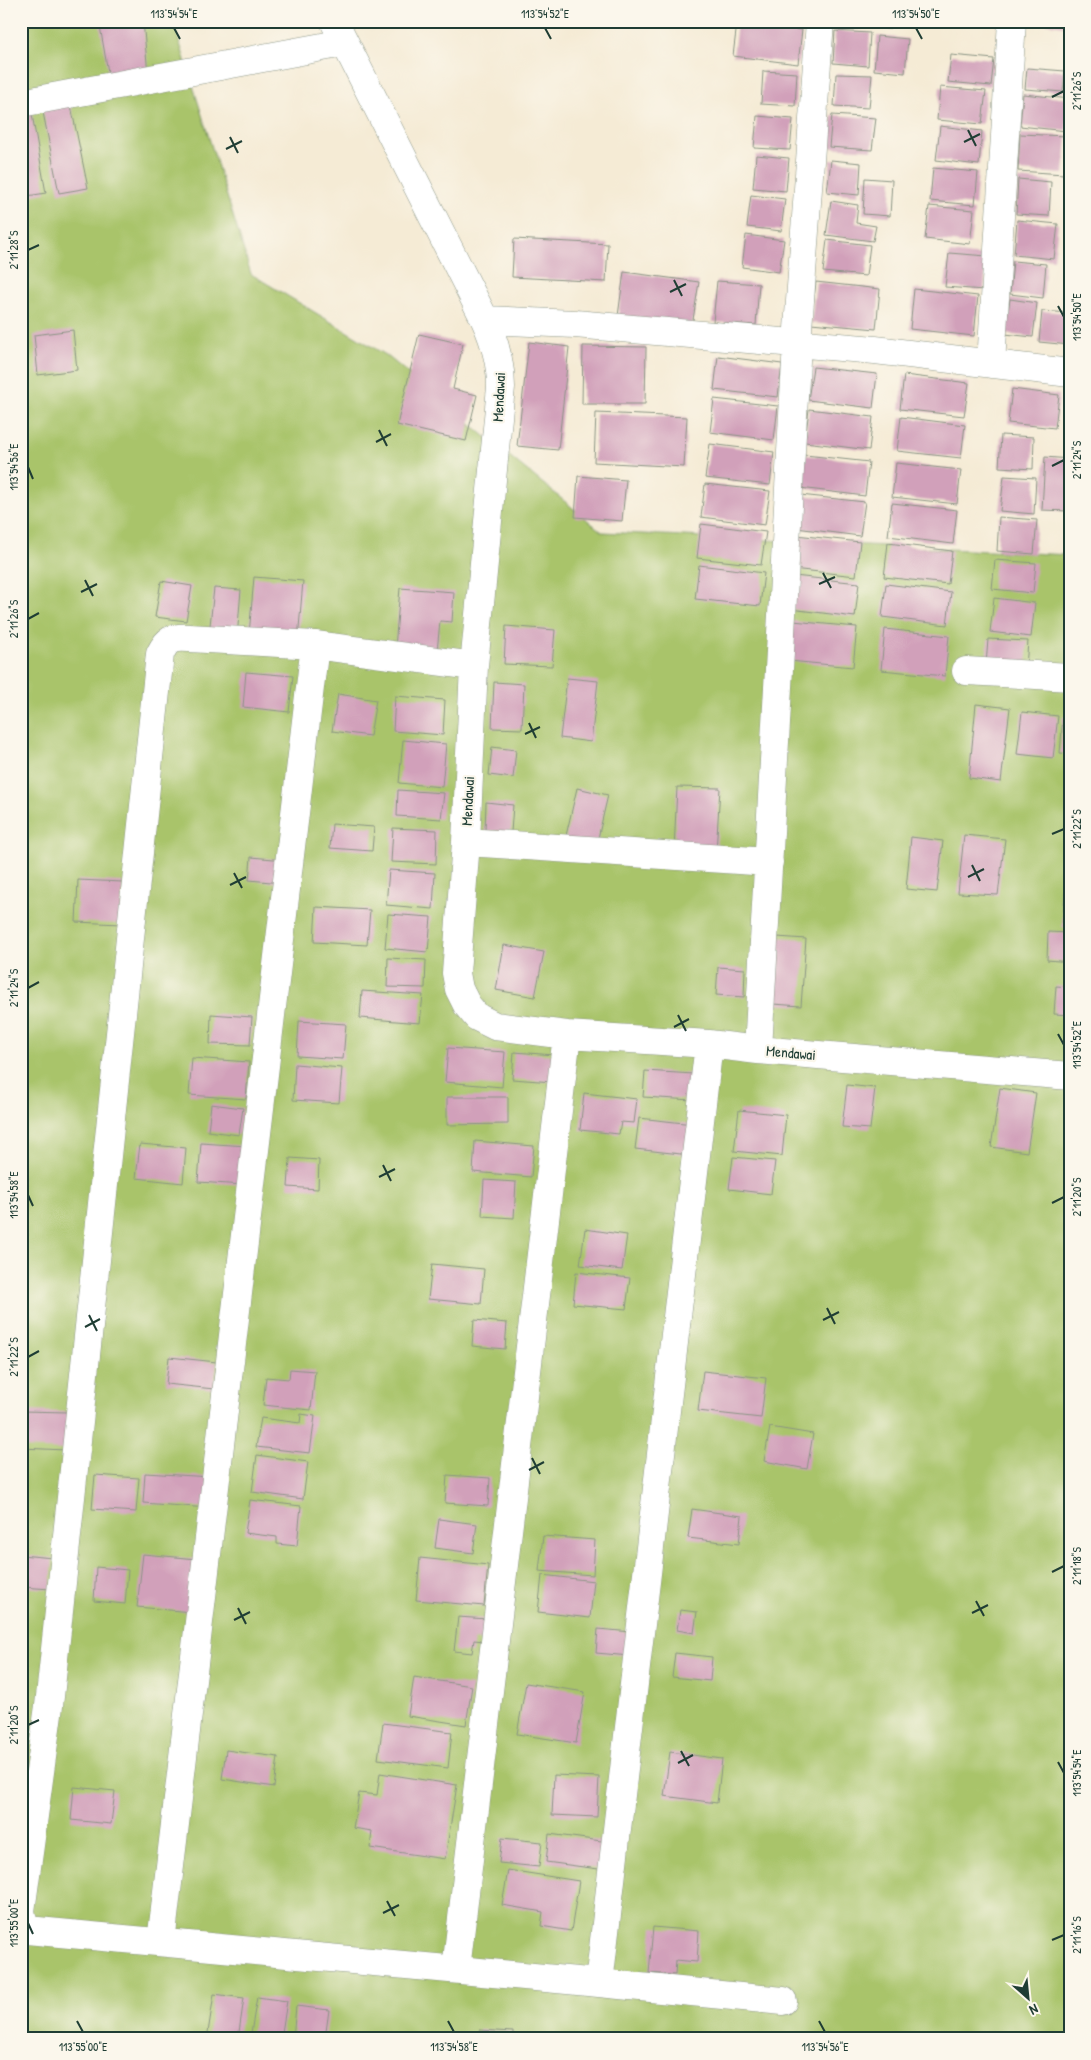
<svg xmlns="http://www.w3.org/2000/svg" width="1091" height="2060" viewBox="0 0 1091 2060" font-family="'Patrick Hand',sans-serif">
<rect width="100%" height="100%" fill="#fbf7ec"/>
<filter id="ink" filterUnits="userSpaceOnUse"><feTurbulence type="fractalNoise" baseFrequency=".02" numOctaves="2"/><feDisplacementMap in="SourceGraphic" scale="10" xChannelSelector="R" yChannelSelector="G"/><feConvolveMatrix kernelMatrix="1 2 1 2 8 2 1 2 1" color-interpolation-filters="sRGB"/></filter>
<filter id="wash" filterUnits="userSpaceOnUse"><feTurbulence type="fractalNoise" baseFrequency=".0096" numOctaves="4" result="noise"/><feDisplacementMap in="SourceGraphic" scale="20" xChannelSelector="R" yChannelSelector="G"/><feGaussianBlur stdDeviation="1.12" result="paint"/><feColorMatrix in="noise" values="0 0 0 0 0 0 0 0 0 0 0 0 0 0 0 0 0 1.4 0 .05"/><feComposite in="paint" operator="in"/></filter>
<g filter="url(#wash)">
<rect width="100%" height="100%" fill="#f5ebd5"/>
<path fill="#a9c46a" stroke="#64804f" d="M21,21H173L251,274L386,355L602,532L1070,555V2039H21Z"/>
<g id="blocks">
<path fill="#d1a0ba" d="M143,21L148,73L109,78L100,26Z
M866,21H890L889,29L866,27Z
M1026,21H1066L1065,26Z
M737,23L802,30L798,64L733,56Z
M835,31L870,33L868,66L833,63Z
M877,36L908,39L905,73L874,70Z
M951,55L994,59L991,86L948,82Z
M1027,68L1065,71L1063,92L1025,89Z
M763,71L797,73L795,106L761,104Z
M836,74L872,75L869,108L834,106Z
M940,87L986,91L982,124L937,120Z
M1023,94L1070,99L1066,131L1020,126Z
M69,96L88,188L59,193L41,102Z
M30,103L46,193L21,197V105Z
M832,115L876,118L872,150L829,147Z
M757,116L793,119L790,150L754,148Z
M940,126L982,131L979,165L936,160Z
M1020,134L1067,136L1064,174L1018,171Z
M756,155L789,158L786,191L753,188Z
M831,160L861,163L859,195L827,192Z
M933,168L978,172L975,205L930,201Z
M865,178L892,180L890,216L863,214Z
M1018,179L1051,182L1049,216L1016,214Z
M751,195L785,199L781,231L747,227Z
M831,201L858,205L856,223L876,226L873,241L826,235Z
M929,206L974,210L970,244L925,239Z
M1017,220L1058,224L1054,259L1014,255Z
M746,235L784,240L779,272L742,267Z
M514,239L608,244L606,282L512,277Z
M827,240L870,245L866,276L823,272Z
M949,253L987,256L984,290L945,287Z
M1013,261L1046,264L1043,298L1010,294Z
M624,272L699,282L692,326L618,316Z
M717,281L759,284L756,325L713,322Z
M816,282L880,289L876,329L811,323Z
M914,289L978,296L974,336L910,329Z
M1010,299L1037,303L1033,337L1005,334Z
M1042,311L1070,313V345L1039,342Z
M73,330L77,370L38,375L34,335Z
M419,334L463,344L453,389L477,395L466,441L397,425Z
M529,342L569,347L558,450L517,446Z
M583,346L646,347L645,404H582Z
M718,356L782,364L778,397L714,390Z
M813,367L877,374L873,408L808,400Z
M904,375L969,383L964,416L900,409Z
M1012,389L1059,395L1055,428L1008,423Z
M714,399L778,406L774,440L710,432Z
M809,409L873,417L869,450L805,442Z
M596,413L687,417L684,467L594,462Z
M901,417L965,425L961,458L897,451Z
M1001,435L1034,437L1033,469L999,467Z
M710,444L774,452L770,485L705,478Z
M805,455L869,462L865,496L800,488Z
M1045,457L1070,459L1069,511L1042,510Z
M896,463L961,470L957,504L892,497Z
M578,476L626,480L622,521L575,517Z
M1004,476L1036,478L1034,514L1000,511Z
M705,484L770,491L765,525L701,517Z
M800,495L865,502L860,536L796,528Z
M892,503L957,510L953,544L888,536Z
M999,517L1037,520L1034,554L997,551Z
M701,524L766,532L761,565L697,558Z
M796,535L860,542L856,576L792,569Z
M888,543L952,551L948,584L884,577Z
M995,560L1036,563L1033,593L992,589Z
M699,565L764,573L760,606L695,599Z
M794,576L859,583L855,617L790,609Z
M254,577L303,581L298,640L249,635Z
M161,581L192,586L186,621L155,617Z
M886,584L951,592L947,625L882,617Z
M214,588L241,590L237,638L209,635Z
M400,588L454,592L452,622L440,621L437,652L395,648Z
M994,598L1035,603L1031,637L990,632Z
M793,621L857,627L853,667L789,661Z
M506,626L555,630L552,666L504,664Z
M885,629L949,636L945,676L881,670Z
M988,639L1028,641L1026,668L986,665Z
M246,672L293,676L289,712L243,707Z
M567,678L598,681L591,742L560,738Z
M494,682L524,684L522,729L492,728Z
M338,694L376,700L370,736L332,731Z
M395,696L445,700L443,735L393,731Z
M976,704L1010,708L1001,782L969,778Z
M1022,712L1058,716L1053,758L1017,754Z
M1063,717H1070V754L1060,753Z
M403,740L446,744L442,787L399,783Z
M492,747L516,750L513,778L489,775Z
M677,787L720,788L716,852L674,851Z
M1068,787H1070V809H1066Z
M577,788L608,795L596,847L565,840Z
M398,790L444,793L441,819L397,816Z
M486,802L513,805L511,832L485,831Z
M332,824L374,827L372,851L330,848Z
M393,828L437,830L436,864L391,862Z
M964,835L1005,839L998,895L958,893Z
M911,837L943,841L937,892L906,889Z
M251,857L285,860L282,883L249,880Z
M389,870L435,873L433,909L386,905Z
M78,880L123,882L121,924L76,922Z
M1065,893L1070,894V927H1062Z
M316,907L370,910L367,945L314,942Z
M388,914L431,917L428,952L385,948Z
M1048,932L1070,933V962L1047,960Z
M777,937L806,939L801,1006L773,1004Z
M504,945L544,952L535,997L496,990Z
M388,958L426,960L425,988L387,987Z
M718,967L745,969L744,997L716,995Z
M1056,986L1070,987V1015L1054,1014Z
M362,991L423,995L420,1023L360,1018Z
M211,1014L252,1017L250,1045L210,1044Z
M299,1021L346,1024L343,1059L297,1056Z
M448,1048L505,1052L502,1087L445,1082Z
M514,1052L555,1055L553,1082L512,1079Z
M192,1058L249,1062L246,1099L189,1095Z
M295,1064L342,1068L339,1103L293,1100Z
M645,1071L694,1074L692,1100L643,1097Z
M847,1085L875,1088L870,1129L842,1127Z
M1000,1088L1036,1093L1027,1152L991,1147Z
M584,1093L637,1099L634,1123L621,1122L619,1134L580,1130Z
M447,1097H508V1124L447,1125Z
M211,1104L243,1108L239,1135L208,1131Z
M739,1110L786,1115L782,1156L734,1151Z
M639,1118L693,1124L690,1155L635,1149Z
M475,1141L534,1146L531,1177L473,1172Z
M201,1143L247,1146L244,1185L198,1182Z
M140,1144L186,1148L183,1183L136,1178Z
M733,1157L775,1161L771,1194L729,1189Z
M290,1158L319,1160L318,1189L288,1187Z
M484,1180L516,1182L514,1218L482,1216Z
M585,1229L627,1235L622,1270L580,1265Z
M432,1264L484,1269L481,1304L428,1299Z
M576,1272L630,1278L626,1309L573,1304Z
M474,1320L507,1323L505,1349L472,1346Z
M169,1357L217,1362L214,1389L166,1384Z
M290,1369L315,1371L311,1410L263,1405L266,1377L289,1379Z
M703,1371L766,1378L761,1418L698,1411Z
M21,1411L68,1412L66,1450L21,1448Z
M301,1414L315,1416L310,1453L256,1447L261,1418L300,1423Z
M770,1427L813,1434L807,1469L764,1461Z
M257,1455L308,1462L303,1499L252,1492Z
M145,1473L211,1477L208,1508L143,1503Z
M95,1475L139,1478L136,1512L92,1509Z
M447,1475L490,1478L488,1506L445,1503Z
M250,1500L301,1506L297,1546L277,1544V1537L245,1533Z
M692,1509L742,1516L739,1544L688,1538Z
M439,1519L477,1524L473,1553L435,1548Z
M543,1536L595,1540L593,1575L539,1571Z
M143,1554L197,1559L191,1612L137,1607Z
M21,1555L53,1558L51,1589L21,1587Z
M420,1558L488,1565L484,1606L416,1600Z
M96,1567L128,1570L125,1604L94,1601Z
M542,1575L594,1581L590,1618L538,1612Z
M680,1610L697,1612L694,1633L677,1630Z
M458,1617L487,1619L484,1641L474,1640L472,1653L454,1651Z
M598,1629L632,1632L630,1656L596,1653Z
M675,1653L712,1657L710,1681L672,1677Z
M414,1677L472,1686L466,1725L408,1716Z
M526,1683L585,1692L576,1743L517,1734Z
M383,1723L452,1732L448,1768L378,1759Z
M226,1750L278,1757L274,1787L222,1779Z
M670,1752L722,1759L717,1803L664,1796Z
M380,1773L457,1785L445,1859L370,1848L372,1831L353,1828L359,1793L377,1795Z
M554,1775L599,1777L597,1817L552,1815Z
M74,1787L115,1791L111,1824L71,1820Z
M549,1834L609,1842L606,1870L546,1862Z
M502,1838L542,1842L539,1867L499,1863Z
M508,1870L579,1881L571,1931L541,1926L543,1912L502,1905Z
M653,1927L699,1931L697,1962L676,1960L675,1975L649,1973Z
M214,1994L244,1998L238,2039H207Z
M257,1997L287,2001L281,2039H250Z
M296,2006L329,2010L325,2039H293Z
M479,2030L513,2032V2039H479Z"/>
</g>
</g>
<g filter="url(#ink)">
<use href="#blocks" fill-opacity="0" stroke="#8a9484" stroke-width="1"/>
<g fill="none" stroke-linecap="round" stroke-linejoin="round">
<g stroke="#8a9484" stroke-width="29">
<path id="minor" d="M334,21L485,320C495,342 501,362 501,387L474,666L466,842L456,973L459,989L467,1005L477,1017L495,1026L567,1035L709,1044L758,1050L1070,1076
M21,103L344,43
M485,320L575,324L875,350L1070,373
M991,364L1012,21
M474,666L315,645L189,638C172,637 167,639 160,654L49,1706L21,1911L23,1921L27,1930L599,1983L709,1044
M966,671L1070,677
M466,842L769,862
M758,1050L797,343L820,21
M161,1942L315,645
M456,1969L567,1035
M599,1983L783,2001"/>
</g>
<use href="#minor" stroke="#fff" stroke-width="28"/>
</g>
</g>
<path fill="none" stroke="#1f3d34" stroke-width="2" d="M174,28L180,39M545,28L551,39M916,28L922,39M1052,97L1064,91M968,130L976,146M230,137L238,153M964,142L980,134M226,149L242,141M28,250L39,245M674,280L682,296M670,292L686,284M1058,306L1064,317M379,430L387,446M376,442L391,434M1052,466L1064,460M28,467L33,479M823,573L831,588M85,580L93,596M819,584L835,577M81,592L97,584M28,619L39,613M529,723L536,738M525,734L540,727M1052,834L1064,829M972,865L980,881M234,873L242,888M968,877L984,869M230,885L246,877M28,988L39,982M678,1015L686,1031M674,1027L689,1019M1058,1034L1064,1045M383,1165L391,1181M379,1177L395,1169M28,1195L33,1206M1052,1203L1064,1197M827,1308L835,1324M89,1315L97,1331M823,1320L839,1312M85,1327L100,1319M28,1357L39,1351M532,1458L540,1474M529,1470L544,1462M1052,1572L1064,1566M976,1601L984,1616M238,1608L246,1624M972,1613L988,1605M234,1620L250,1612M28,1725L39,1720M681,1751L689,1766M1058,1762L1064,1773M678,1763L693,1755M387,1901L395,1916M383,1913L399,1905M28,1923L33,1934M1052,1940L1064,1935M77,2021L83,2032M448,2021L454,2032M819,2021L825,2032"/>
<g text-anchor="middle" stroke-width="4.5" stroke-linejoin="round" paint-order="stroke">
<g font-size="15" fill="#1f3d34" stroke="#fbf7ec">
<text transform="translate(499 397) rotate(-87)" y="5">Mendawai</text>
<text transform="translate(468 801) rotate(-87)" y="5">Mendawai</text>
<text transform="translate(791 1053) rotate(5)" y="5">Mendawai</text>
</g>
</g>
<rect width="1091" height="2060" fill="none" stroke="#fbf7ec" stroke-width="55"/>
<g transform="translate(1028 1998) rotate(153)" stroke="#fbf7ec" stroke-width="4" paint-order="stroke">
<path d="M0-4L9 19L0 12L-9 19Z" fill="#1f3d34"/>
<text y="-8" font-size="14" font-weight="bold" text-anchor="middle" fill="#1f3d34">N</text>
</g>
<rect x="28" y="28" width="1036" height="2004" fill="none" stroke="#1f3d34" stroke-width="2"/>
<g font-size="12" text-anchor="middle" fill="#1f3d34">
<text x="174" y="18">113°54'54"E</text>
<text x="545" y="18">113°54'52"E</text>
<text x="916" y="18">113°54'50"E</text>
<text transform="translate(1077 91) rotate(-90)" y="4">2°11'26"S</text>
<text transform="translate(14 250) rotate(-90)" y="4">2°11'28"S</text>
<text transform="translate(1077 317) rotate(-90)" y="4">113°54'50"E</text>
<text transform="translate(1077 460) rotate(-90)" y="4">2°11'24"S</text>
<text transform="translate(14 467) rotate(-90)" y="4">113°54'56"E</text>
<text transform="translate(14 619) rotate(-90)" y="4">2°11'26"S</text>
<text transform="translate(1077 829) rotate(-90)" y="4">2°11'22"S</text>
<text transform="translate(14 988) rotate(-90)" y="4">2°11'24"S</text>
<text transform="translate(1077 1045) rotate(-90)" y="4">113°54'52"E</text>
<text transform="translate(14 1195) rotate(-90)" y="4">113°54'58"E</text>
<text transform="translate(1077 1197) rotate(-90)" y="4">2°11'20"S</text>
<text transform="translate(14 1357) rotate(-90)" y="4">2°11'22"S</text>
<text transform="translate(1077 1566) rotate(-90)" y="4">2°11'18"S</text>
<text transform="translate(14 1725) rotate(-90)" y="4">2°11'20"S</text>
<text transform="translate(1077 1773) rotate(-90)" y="4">113°54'54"E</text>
<text transform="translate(14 1923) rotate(-90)" y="4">113°55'00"E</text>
<text transform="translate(1077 1935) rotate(-90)" y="4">2°11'16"S</text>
<text x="83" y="2051">113°55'00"E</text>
<text x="454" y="2051">113°54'58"E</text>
<text x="825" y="2051">113°54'56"E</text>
</g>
</svg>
